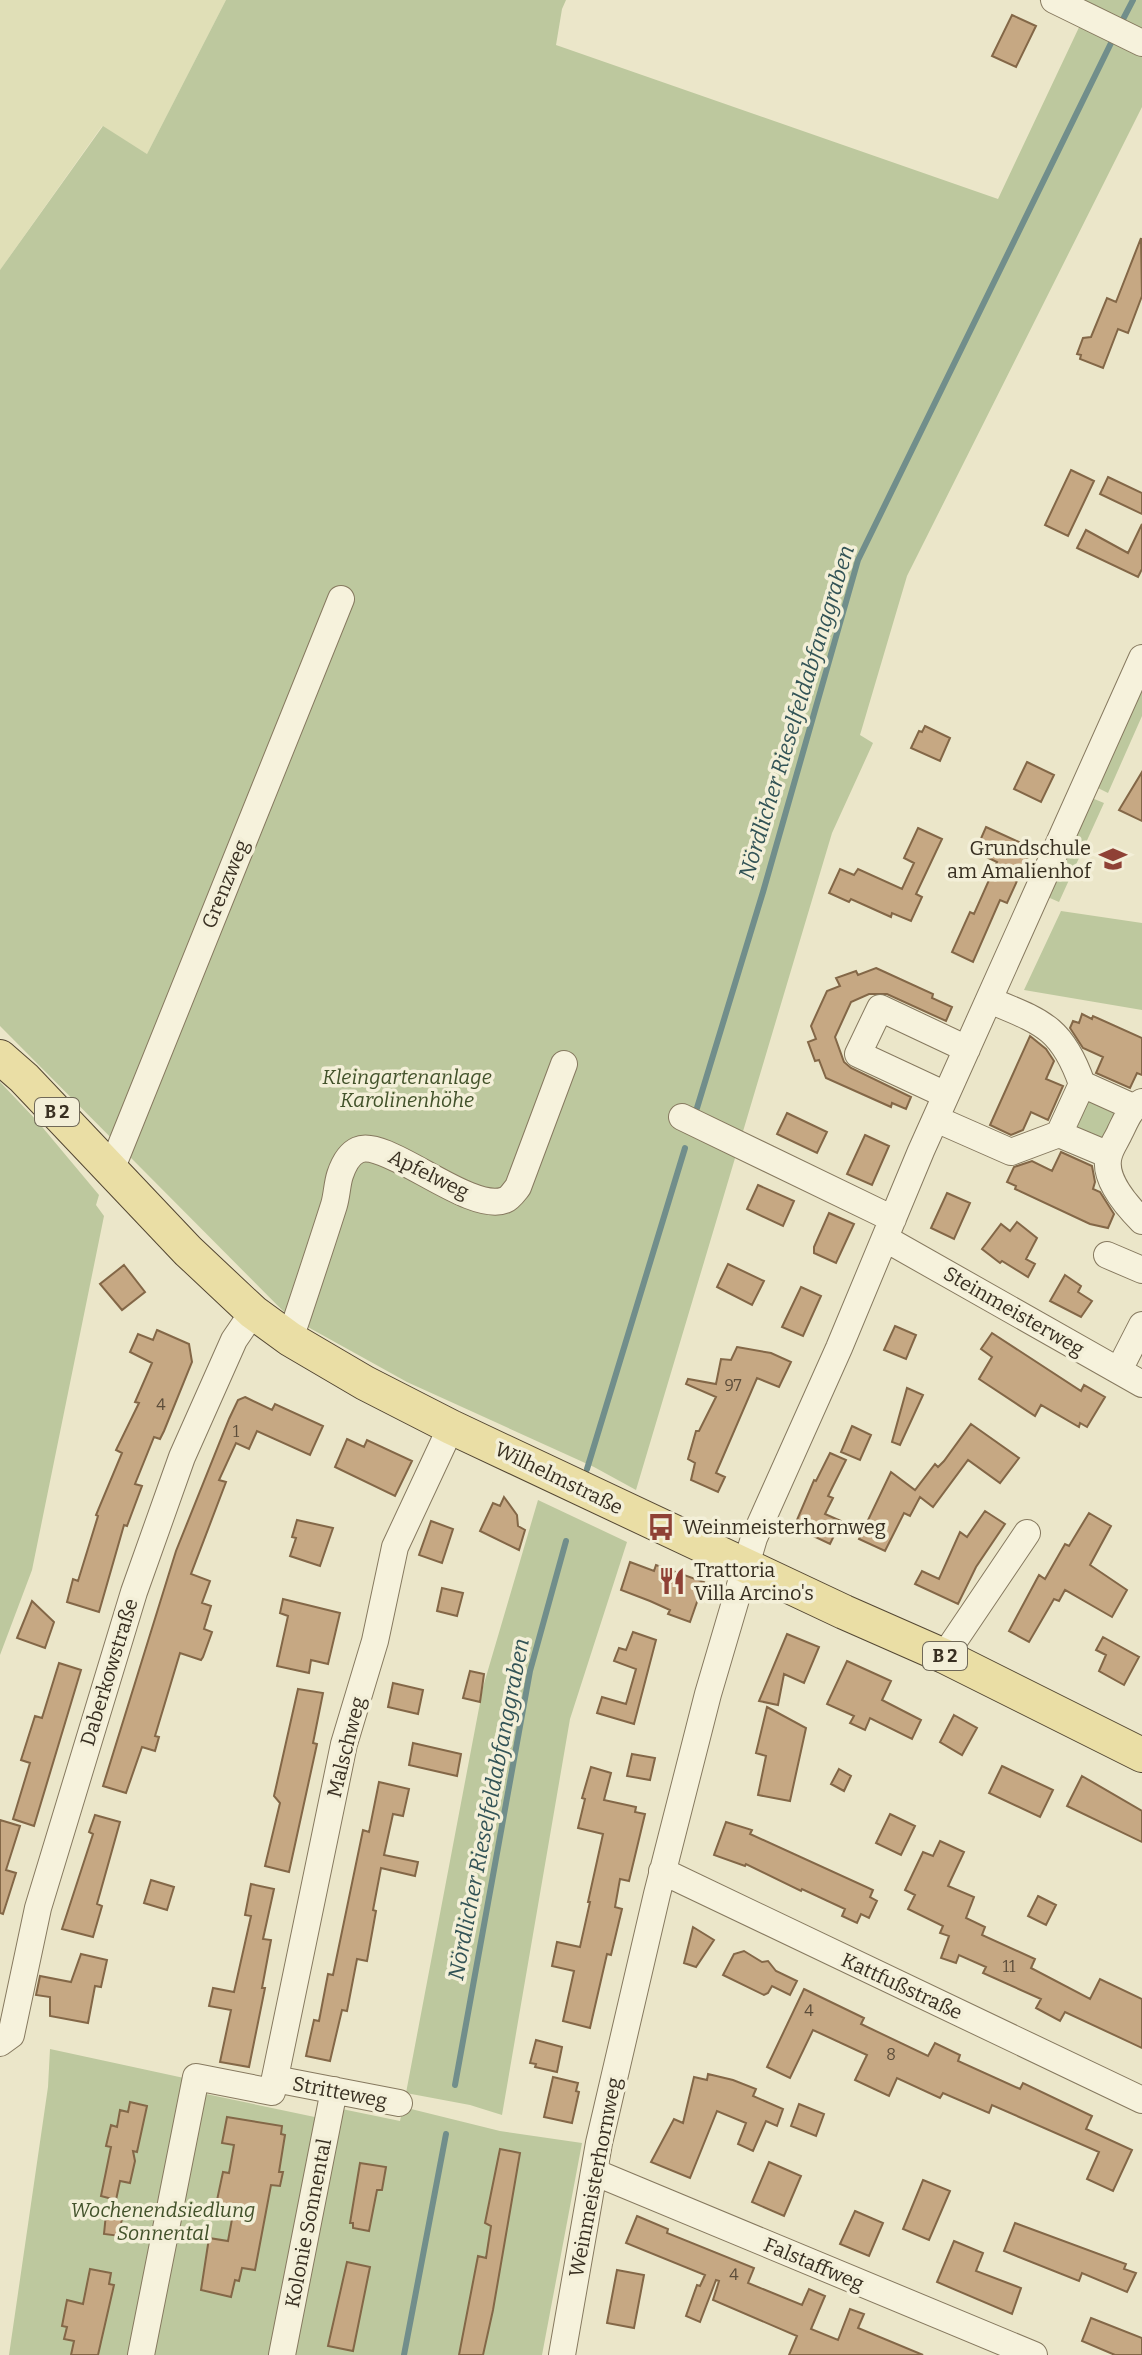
<svg xmlns="http://www.w3.org/2000/svg" width="1142" height="2355" viewBox="0 0 1142 2355" font-family="Bitter,serif">
<rect width="100%" height="100%" fill="#ebe6c9"/>
<path fill="#e0dfb7" d="M0,0H226L147,154L102,126L0,270Z"/>
<path fill="#bdc89e" d="M226,0H566L562,9L556,45L998,199L1082,21L1039,0H1142V107L907,576L860,735L873,743L832,833L636,1490L594,1467L407,1382L288,1316L0,1026V270L103,126L147,154Z
M1142,689V716L1108,793L1092,785Z
M1087,796L1104,803L1059,902L1043,895Z
M1061,911L1142,923V1010L1024,990Z
M0,1082L38,1122L99,1195L96,1205L104,1216L32,1570L0,1655Z
M1088,1101L1116,1113L1104,1143L1075,1131Z
M538,1500L627,1542L570,1719L502,2115L470,2105L406,2093L483,1687Z
M50,2049L184,2078L187,2090L329,2120L337,2108L400,2121L403,2107L500,2131L582,2143L542,2355H9L48,2087Z"/>
<g fill="none" stroke-linecap="round" stroke-linejoin="round">
<path stroke="#718e8b" stroke-width="6" d="M1120,25L1133,0
M697,1108L763,892L858,560L1113,39
M587,1469L685,1148
M455,2085L530,1671L566,1541
M404,2355L446,2134"/>
</g>
<path fill="#c6a883" stroke="#836747" stroke-width="2" d="M1012,15L1036,26L1016,67L992,56Z
M1141,238L1142,296L1128,333L1118,329L1103,368L1080,359L1081,355L1077,354L1083,338L1091,337L1107,298L1116,302Z
M1071,470L1094,481L1068,536L1045,525Z
M1108,477L1142,493V514L1100,494Z
M1142,524V569L1138,577L1077,548L1086,530L1128,553Z
M925,726L950,738L940,761L911,748L919,731L922,732Z
M1027,762L1054,775L1041,802L1014,789Z
M1142,772V821L1119,810Z
M986,827L1032,848L1007,903L1000,900L973,962L952,952L970,912L974,914L997,862L980,854L984,845L979,843Z
M918,828L942,839L916,894L922,897L911,921L892,913L891,917L851,899L849,902L829,893L840,869L854,875L858,869L902,889L914,863L904,858Z
M876,968L933,994L932,998L952,1007L946,1021L887,994H869L851,1002L835,1037L844,1062L851,1068L911,1097L906,1109L892,1103L891,1107L826,1078L819,1060L815,1061L808,1042L816,1039L811,1026L827,991L840,986L836,978L856,971L858,975Z
M1082,1014L1092,1019L1093,1016L1142,1038V1075L1137,1073L1130,1088L1096,1073L1103,1057L1083,1048L1070,1028L1073,1021L1079,1023Z
M1030,1036L1046,1049L1054,1061L1046,1079L1063,1086L1048,1120L1031,1112L1023,1130L1011,1135L990,1125Z
M787,1113L827,1132L817,1153L777,1134Z
M865,1135L889,1146L872,1185L847,1174Z
M1061,1152L1092,1166L1095,1182L1093,1189L1100,1192L1114,1214L1108,1228L1090,1224L1015,1189L1016,1186L1007,1182L1014,1167L1032,1161L1052,1171Z
M758,1185L794,1201L783,1226L747,1209Z
M947,1193L970,1203L954,1239L931,1228Z
M829,1213L854,1224L836,1263L814,1253V1247Z
M1017,1222L1037,1238L1026,1259L1035,1264L1028,1277L1002,1261L1000,1263L982,1249L1001,1224L1010,1231Z
M728,1264L764,1281L752,1305L717,1287Z
M124,1265L145,1292L122,1310L100,1284Z
M1065,1275L1081,1286L1078,1292L1092,1301L1081,1317L1050,1301Z
M801,1287L821,1296L803,1336L782,1327Z
M895,1326L916,1335L906,1359L884,1350Z
M157,1330L189,1344L192,1362L164,1431L160,1439L154,1437L135,1484L142,1486L127,1526L124,1525L99,1612L67,1602L73,1579L78,1581L98,1516L96,1515L122,1453L116,1450L139,1403L135,1402L152,1363L130,1352L138,1334L153,1340Z
M992,1333L1081,1391L1084,1385L1105,1397L1087,1427L1080,1423L1079,1427L1041,1405L1035,1416L979,1379L992,1357L981,1349Z
M737,1347L771,1353L791,1362L779,1387L757,1378L716,1473L725,1477L718,1492L691,1480L695,1463L688,1459L696,1431H699L716,1397L686,1384L688,1379L716,1384L721,1359L731,1360Z
M907,1388L923,1395L900,1445L892,1442Z
M245,1397L272,1410L275,1404L323,1426L310,1455L257,1431L249,1449L236,1443L219,1480L226,1482L191,1574L210,1581L202,1603L211,1606L204,1629L212,1632L203,1657L201,1660L180,1653L155,1736L159,1737L155,1751L142,1747L126,1793L103,1786L176,1551L229,1419L238,1400Z
M971,1424L1019,1458L1000,1483L968,1460L933,1507L920,1497L910,1516L904,1513L885,1551L859,1539L891,1472L915,1490L935,1464L938,1467L944,1461Z
M852,1426L871,1435L860,1460L841,1452Z
M347,1439L364,1447L367,1440L412,1461L395,1496L335,1467Z
M830,1453L846,1460L828,1496L833,1498L825,1514L841,1521L830,1544L794,1527L814,1480L816,1481Z
M504,1497L517,1515L518,1526L525,1530L519,1550L480,1531L493,1503L500,1506Z
M985,1511L1005,1524L976,1567L958,1604L915,1584L922,1571L939,1579L960,1532L967,1537Z
M1089,1513L1111,1526L1090,1565L1127,1590L1112,1617L1065,1590L1059,1601L1054,1599L1029,1642L1009,1631L1039,1575L1045,1579L1065,1544L1069,1546Z
M297,1520L333,1528L320,1566L290,1556L296,1538L292,1537Z
M431,1521L453,1529L442,1563L419,1555Z
M630,1562L654,1571L656,1565L704,1582L690,1622L668,1614L670,1610L650,1601L621,1590Z
M442,1588L463,1593L457,1616L437,1611Z
M283,1599L340,1613L328,1664L311,1660L309,1673L277,1666L288,1616L280,1613Z
M32,1601L54,1622L45,1648L17,1638Z
M633,1632L656,1640L634,1724L597,1713L602,1697L626,1704L636,1669L614,1661L619,1648L626,1650Z
M787,1634L819,1647L804,1683L784,1674L778,1705L759,1701Z
M1103,1637L1139,1657L1124,1685L1099,1671L1106,1655L1096,1650Z
M847,1661L891,1681L882,1700L921,1720L912,1739L870,1718L865,1730L850,1723L854,1716L827,1704Z
M59,1663L81,1670L34,1826L13,1819L30,1763L21,1760L35,1716L42,1718Z
M470,1671L484,1674L480,1702L463,1698Z
M393,1683L423,1690L418,1714L388,1707Z
M298,1689L323,1693L313,1743L317,1744L289,1872L265,1866L280,1803L274,1796Z
M767,1707L806,1728L790,1801L758,1795L766,1756L756,1753Z
M954,1715L977,1728L962,1755L940,1742Z
M413,1743L461,1754L457,1776L409,1765Z
M632,1754L655,1758L650,1780L627,1776Z
M1002,1766L1053,1790L1040,1817L989,1793Z
M591,1767L611,1773L604,1800L636,1807L635,1812L645,1814L629,1881L620,1879L615,1907L622,1909L611,1955L607,1954L590,2028L563,2021L574,1971L552,1966L557,1942L580,1947L590,1902H588L603,1834L578,1828L585,1799L582,1798Z
M839,1769L851,1776L844,1791L831,1784Z
M1082,1776L1142,1811V1842L1067,1806Z
M379,1782L409,1789L403,1816L393,1814L384,1855L418,1862L415,1876L381,1868L373,1910L376,1911L367,1961L357,1959L347,2011L342,2010L330,2061L306,2056L314,2020L319,2021L328,1974L333,1975L363,1830L369,1832Z
M890,1814L915,1826L901,1855L876,1843Z
M95,1815L120,1822L97,1904L102,1906L93,1937L62,1929L93,1834L89,1832Z
M0,1820L20,1826L6,1870L16,1873L3,1914L0,1913Z
M726,1822L752,1830L750,1834L873,1890L870,1897L877,1901L869,1918L861,1914L857,1923L842,1916L845,1909L802,1889L801,1891L746,1864L745,1866L714,1855Z
M940,1841L964,1852L948,1886L974,1897L966,1918L985,1927L982,1935L1035,1959L1031,1968L1090,1999L1100,1979L1142,1999V2048L1065,2012L1060,2021L1036,2008L1041,1999L983,1973L986,1967L959,1955L956,1963L941,1958L949,1936L940,1933L943,1926L908,1909L915,1895L905,1890L923,1852L933,1856Z
M151,1880L174,1887L167,1910L144,1903Z
M251,1884L274,1889L263,1939L271,1940L262,1988H265L249,2067L220,2062L231,2010L209,2006L213,1988L234,1992L251,1916L245,1915Z
M1038,1896L1056,1905L1046,1925L1028,1916Z
M693,1927L714,1940L696,1967L684,1963Z
M744,1951L762,1962L768,1961L776,1971L797,1981L790,1995L772,1986L768,1993L764,1995L723,1975L734,1954Z
M81,1954L107,1960L101,1987L95,1986L88,2023L50,2016V1997L36,1995L40,1976L71,1982Z
M804,1989L864,2018L861,2024L928,2056L935,2043L960,2055L958,2061L1020,2089L1023,2083L1092,2116L1086,2129L1132,2150L1113,2191L1087,2179L1099,2152L992,2105L989,2113L943,2093L940,2098L897,2078L889,2096L855,2080L867,2055L813,2030L790,2078L767,2067Z
M536,2040L562,2047L557,2072L535,2067L536,2064L530,2063Z
M708,2074L733,2080L756,2089L753,2096L783,2109L777,2126L766,2121L753,2151L738,2144L746,2123L717,2111L690,2178L651,2162L674,2119L683,2123L694,2077L707,2080Z
M553,2077L578,2083L576,2091L579,2092L572,2123L544,2117Z
M130,2102L147,2106L137,2152L133,2151L135,2161L130,2183L120,2181L116,2200L101,2196L111,2147L106,2146L111,2125L117,2127L120,2110L128,2112Z
M799,2104L824,2114L816,2136L791,2126Z
M227,2117L282,2126L281,2134L285,2135L279,2172H283L280,2186L271,2185L255,2270L242,2268L239,2281L235,2280L231,2297L201,2290L209,2238L228,2241L234,2208L216,2205L223,2172L229,2173L234,2145L222,2143Z
M500,2149L520,2153L493,2310L483,2355H459L478,2256L486,2258L491,2226L485,2223Z
M769,2162L801,2176L784,2216L752,2202Z
M360,2163L386,2167L382,2190H377L369,2231L353,2228V2223H350Z
M923,2180L950,2191L929,2240L903,2229Z
M855,2211L883,2223L869,2256L840,2244Z
M106,2214L122,2216L120,2236L104,2234Z
M637,2216L668,2229L667,2233L754,2268L748,2283L802,2305L809,2289L825,2296L811,2329L838,2340L850,2309L864,2314L858,2328L923,2355H789L797,2336L713,2300L719,2281L716,2280L700,2322L686,2316L697,2285L700,2286L705,2275L626,2243Z
M1015,2223L1126,2264L1124,2269L1136,2273L1127,2292L1082,2273L1079,2281L1004,2251Z
M954,2241L983,2253L976,2271L1021,2288L1012,2314L937,2282Z
M347,2262L370,2267L353,2351L328,2346Z
M90,2269L111,2273L109,2284L114,2285L98,2355H71L74,2341L64,2339L67,2327L62,2326L67,2300L83,2304Z
M617,2270L644,2275L634,2328L607,2323Z
M1091,2318L1142,2338V2355H1115L1082,2341Z"/>
<g fill="none" stroke-linecap="round" stroke-linejoin="round">
<g stroke="#86795f" stroke-width="28">
<path id="minor" d="M1054,0L1142,43
M1082,1084L1133,1107
M946,1095L858,1054L880,1008L967,1049
M1142,1102C1130,1108 1126,1120 1120,1132C1117,1139 1111,1147 1109,1155C1102,1178 1127,1206 1142,1221
M682,1117L893,1219
M936,1119L1011,1152L1059,1134L1082,1084C1062,1027 1042,1022 989,1000
M1059,1134L1109,1155
M111,1170L341,599
M886,1239L1142,1384
M1107,1255L1142,1270
M290,1339C305,1294 320,1249 334,1205C337,1195 337,1184 340,1175C343,1166 349,1154 358,1150C386,1137 469,1214 505,1200C510,1198 514,1192 518,1187L564,1064
M1119,1370L1142,1325
M944,1656L1027,1533
M662,1871L1142,2100
M0,2043L11,2035L38,1908L134,1592L182,1457L234,1340L253,1312
M275,2079L399,2103
M594,2172L1034,2355
M141,2355L196,2077L272,2092L344,1744L375,1641L395,1547L451,1427
M282,2355L334,2090
M562,2355L599,2143L657,1894L708,1694L754,1538L839,1348L921,1151L1142,658"/>
</g>
<g stroke="#544733" stroke-width="36">
<path id="major" d="M0,1057L24,1078L188,1251L253,1312L290,1339L365,1383L451,1427L844,1612L944,1656L1142,1755"/>
</g>
<use href="#minor" stroke="#f6f2dc" stroke-width="26"/>
<use href="#major" stroke="#eadea5" stroke-width="34"/>
</g>
<defs>
<g id="school-bare" transform="scale(2.16)"><path d="M0-5L7-2L0 1L-7-2ZM-4 1L0 2.5L4 1V4Q0 6-4 4Z" fill="#8f4135" stroke="#f3efd8" stroke-width="2.5" paint-order="stroke"/></g>
<g id="bus-bare" transform="scale(2.16)"><path d="M-5-6H5V4H4V6H2V4H-2V6H-4V4H-5ZM-3.5-4V0h7V-4ZM-3.5 1.2v1.5H-2V1.2ZM2 1.2v1.5H3.5V1.2Z" fill="#8f4135" stroke="#f3efd8" stroke-width="2.5" paint-order="stroke"/></g>
<g id="restaurant-bare" transform="scale(2.16)"><path d="M-5-6h1v4h1v-4h1v4h1v-4h1v5L-1.5 .5V6h-2V.5L-5-1ZM5-6V6H3V1.5H1.5Q1.5-4 5-6Z" fill="#8f4135" stroke="#f3efd8" stroke-width="2.5" paint-order="stroke"/></g>
</defs>
<g fill-rule="evenodd">
<use href="#school-bare" x="1113" y="859"/>
<use href="#bus-bare" x="661" y="1527"/>
<use href="#restaurant-bare" x="672" y="1581"/>
</g>
<g text-anchor="middle" stroke-width="7" stroke-linejoin="round" paint-order="stroke">
<g font-size="16" fill="#5c4d3a">
<text x="733" y="1391">97</text>
<text x="161" y="1410">4</text>
<text x="236" y="1437">1</text>
<text x="1009" y="1972">11</text>
<text x="809" y="2016">4</text>
<text x="891" y="2060">8</text>
<text x="734" y="2280">4</text>
</g>
<g fill="#f3efd8" stroke="#706958" stroke-width="2">
<rect x="35" y="1098" width="44" height="28" rx="6"/>
<rect x="923" y="1642" width="44" height="28" rx="6"/>
</g>
<g font-size="18" font-weight="bold" fill="#382f21">
<text x="57" y="1118">B 2</text>
<text x="945" y="1662">B 2</text>
</g>
<g font-size="20" fill="#382f21" stroke="#f3efd8" text-anchor="start">
<text x="1091" y="855" text-anchor="end">Grundschule<tspan x="1091" dy="23">am Amalienhof</tspan></text>
<text x="683" y="1534">Weinmeisterhornweg</text>
<text x="694" y="1577">Trattoria<tspan x="694" dy="23">Villa Arcino's</tspan></text>
</g>
<g font-size="20" fill="#382f21" stroke="#f3efd8">
<text transform="translate(225 884) rotate(-68)" y="7">Grenzweg</text>
<text transform="translate(429 1174) rotate(26)" y="7">Apfelweg</text>
<text transform="translate(1014 1311) rotate(30)" y="7">Steinmeisterweg</text>
<text transform="translate(559 1478) rotate(26)" y="7">Wilhelmstraße</text>
<text transform="translate(109 1672) rotate(-73)" y="7">Daberkowstraße</text>
<text transform="translate(346 1747) rotate(-76)" y="7">Malschweg</text>
<text transform="translate(902 1986) rotate(25)" y="7">Kattfußstraße</text>
<text transform="translate(340 2092) rotate(11)" y="7">Stritteweg</text>
<text transform="translate(595 2177) rotate(-79)" y="7">Weinmeisterhornweg</text>
<text transform="translate(308 2223) rotate(-79)" y="7">Kolonie Sonnental</text>
<text transform="translate(814 2264) rotate(23)" y="7">Falstaffweg</text>
</g>
<g font-size="20" font-style="italic" fill="#42522a" stroke="#f3efd8">
<text x="407" y="1084">Kleingartenanlage<tspan x="407" dy="23">Karolinenhöhe</tspan></text>
<text x="163" y="2217">Wochenendsiedlung<tspan x="163" dy="23">Sonnental</tspan></text>
</g>
<g font-size="22" font-style="italic" fill="#325356" stroke="#f3efd8">
<text transform="translate(796 712) rotate(-73)" y="8">Nördlicher Rieselfeldabfanggraben</text>
<text transform="translate(488 1809) rotate(-79)" y="8">Nördlicher Rieselfeldabfanggraben</text>
</g>
</g>
</svg>
